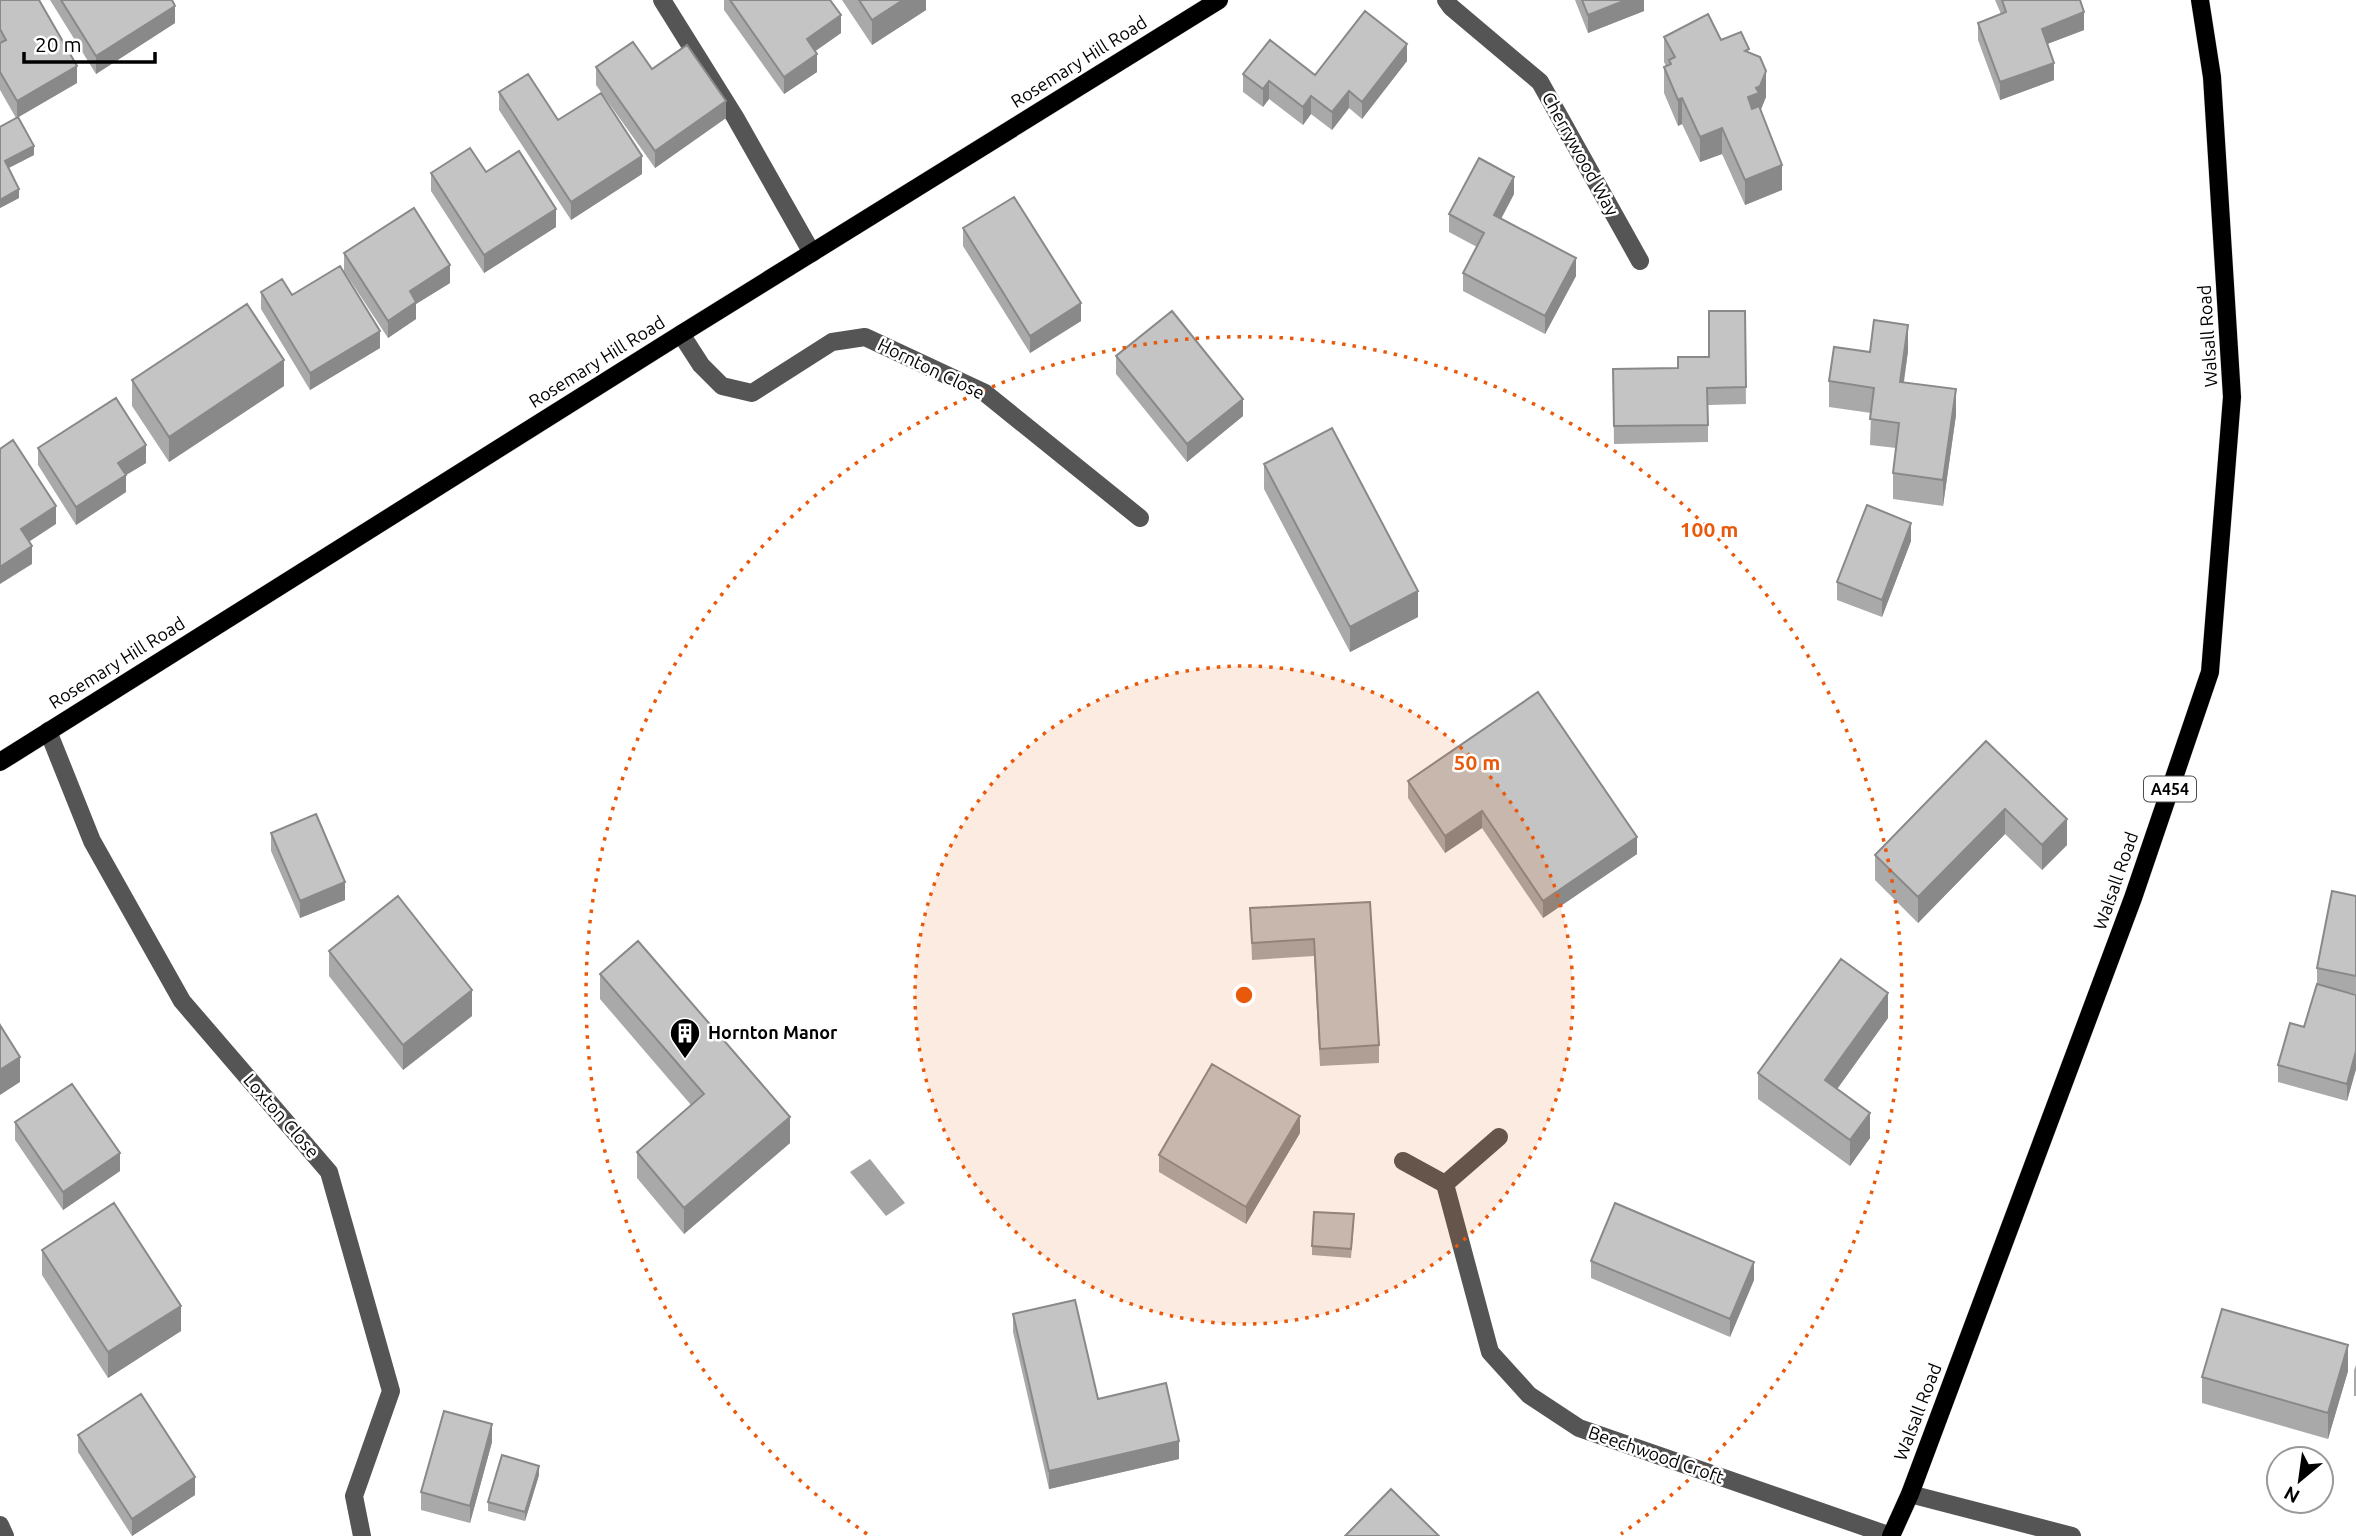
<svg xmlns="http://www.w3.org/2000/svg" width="2356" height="1536" viewBox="0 0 2356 1536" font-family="Ubuntu,sans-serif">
<rect width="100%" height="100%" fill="#fff"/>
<path fill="#a3a3a3" d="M870,1159L905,1203L886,1216L850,1172Z"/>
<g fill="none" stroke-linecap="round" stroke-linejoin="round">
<g stroke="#dbdbdb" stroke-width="19">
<path id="major" d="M0,762L681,334L1219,0
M1891,1536L1910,1494L2133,898L2210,672L2232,397L2212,77L2200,0"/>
</g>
<path stroke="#555" stroke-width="18" d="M662,0L735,117L812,253
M1446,0L1451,7L1540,82L1640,261
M681,334L701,365L722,386L752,393L832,342L865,337L985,393L1140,518
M48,731L92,841L182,1001L329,1172L391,1391L354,1496L362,1536
M1403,1161L1445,1184L1490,1352L1529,1395L1579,1428L1891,1536
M1445,1184L1499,1137
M1910,1494L2072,1536
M0,1525L5,1536"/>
<use href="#major" stroke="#000" stroke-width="18"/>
</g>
<path fill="#a9a9a9" d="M0,0L77,83L18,117L34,155L8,168L19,198L0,208V127L16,118L0,90Z
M50,0H172L175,23L96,74Z
M724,0H830L841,33L815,51L817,72L784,94L724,10Z
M842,0H926V10L872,45Z
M1575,0H1644V11L1588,33Z
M1995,0H2080L2084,30L2047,44L2054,80L2000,100L1978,40V23L2001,14Z
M1664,37L1721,40L1749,53L1766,97L1761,110L1782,190L1745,205L1722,154L1700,162L1682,124L1678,126L1664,93V67L1666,66L1664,62Z
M1407,61L1362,119L1349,108L1332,130L1311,114L1303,125L1269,99L1263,107L1243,92V74L1315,75Z
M596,67L726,118L655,168L596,85Z
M499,92L558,120L642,174L571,220L499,110Z
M486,172L556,227L484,273L431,191V173Z
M1514,194L1501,219L1576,276L1545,334L1463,291V273L1477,247L1449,232V214Z
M963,228L1081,321L1030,353L963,246Z
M344,253L450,283L416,304V319L388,338L344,271Z
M261,292L292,295L380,348L310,390L261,309Z
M1745,311L1746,404L1708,405V442L1614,444L1613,369L1678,368L1709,357Z
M1908,351L1904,382L1956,415L1943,506L1893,499V473L1896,448L1870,445L1871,413L1829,407V381L1870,352Z
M1116,356L1243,416L1187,462L1116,374Z
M132,380L284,386L169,462L132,406Z
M38,448L146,463L126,475V492L76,525L38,465Z
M1264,464L1418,617L1350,652L1264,489Z
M1911,541L1882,617L1837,600V582Z
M1986,741L2067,845L2042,870L2005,834L1918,923L1875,880V855Z
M1408,781L1637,854L1543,918L1482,828L1445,853L1408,798Z
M271,833L345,900L300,918L271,851Z
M2356,896V994L2340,990L2356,995V1069L2347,1101L2278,1082V1065L2304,1027L2317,984V968Z
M1370,902L1379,1045V1063L1320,1066L1314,956L1252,960L1250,908Z
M329,951L472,1016L403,1070L329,976Z
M600,974L790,1143L684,1234L637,1178V1152L691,1105L600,999Z
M1888,1018L1837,1089L1870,1138L1850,1166L1758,1099V1073Z
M15,1122L120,1171L63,1210L15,1140Z
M1300,1133L1246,1224L1159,1172V1155Z
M1354,1223L1351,1258L1312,1255V1246Z
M42,1250L181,1331L108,1378L42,1275Z
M1591,1261L1754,1280L1730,1337L1591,1278Z
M1013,1314L1098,1399L1179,1459L1049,1489L1013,1332Z
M2356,1365V1396H2354V1370Z
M2348,1371L2328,1439L2202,1403V1377Z
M78,1435L195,1495L132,1536L78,1452Z
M492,1442L470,1523L421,1510V1492Z
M539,1475L525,1521L488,1511V1502Z"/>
<path fill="#898989" d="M903,0H926V10L872,45V20Z
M1626,0H1644V11L1588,33V15Z
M175,6V23L96,74V56Z
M2084,12V30L2042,46V29Z
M841,15V33L807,57V39Z
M1407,44V61L1362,119V102Z
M817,54V72L784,94V77Z
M2054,63V80L2000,100V82Z
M77,66V83L17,118V101Z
M1766,71V97L1760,111L1748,123V97L1756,88Z
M1269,81V99L1263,107V89Z
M1349,91V108L1332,130V112Z
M1311,96V114L1303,125V107Z
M1682,98V124L1678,126V100Z
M726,101V118L655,168V151Z
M1722,128V154L1700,162V137Z
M34,146V155L5,170V161Z
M642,156V174L571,220V202Z
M1782,165V190L1745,205V180Z
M1514,177V194L1494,232V215Z
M19,189V198L0,208V200Z
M556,209V227L484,273V255Z
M1576,258V276L1545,334V316Z
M450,265V283L416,304V319L388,338V321L410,291Z
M1081,303V321L1030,353V336Z
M1908,325V351L1900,407V382Z
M380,331V348L310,390V373Z
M284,360V386L169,462V437Z
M1956,389V415L1943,506V480Z
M1243,399V416L1187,462V444Z
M146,445V463L126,475V492L76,525V507L118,463Z
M56,506V524L21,547V529Z
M1911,523V541L1882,617V600Z
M32,546V564L0,584V567Z
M1418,591V617L1350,652V627Z
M2005,809V834L1918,923V897Z
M1482,811V828L1445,853V836Z
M2067,819V845L2042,870V845Z
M1637,837V854L1543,918V901Z
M345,882V900L300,918V901Z
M472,990V1016L403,1070V1045Z
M1888,993V1018L1825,1106V1080Z
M2356,1051V1069L2347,1101V1084Z
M20,1057V1082L0,1095V1070Z
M1870,1113V1138L1850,1166V1140Z
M1300,1116V1133L1246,1224V1207Z
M790,1117V1143L684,1234V1208Z
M120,1153V1171L63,1210V1192Z
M1754,1262V1280L1730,1337V1319Z
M181,1306V1331L108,1378V1352Z
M2348,1345V1371L2328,1439V1413Z
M492,1424V1442L470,1523V1506Z
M1179,1441V1459L1049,1489V1471Z
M539,1466V1475L525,1521V1512Z
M195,1477V1495L132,1536V1519Z"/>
<path fill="#c4c4c4" stroke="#898989" stroke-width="2" d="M0,0H39L77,66L17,101L0,72V43L6,40L0,29Z
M61,0H172L175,6L96,56Z
M730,0H830L841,15L807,39L817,54L784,77Z
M859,0H903L872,20Z
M1582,0H1626L1588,15Z
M2002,0H2080L2084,12L2042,29L2054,63L2000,82L1978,23L2006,12Z
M1365,11L1407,44L1362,102L1349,91L1332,112L1311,96L1303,107L1269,81L1263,89L1243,74L1270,40L1315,75Z
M1708,14L1721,40L1741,32L1749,49L1745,51L1760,57L1766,71L1760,86L1756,88L1759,93L1748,97L1752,109L1759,106L1782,165L1745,180L1722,128L1700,137L1682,98L1678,100L1664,67L1671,64L1669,60L1675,57L1664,37Z
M633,42L652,69L687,45L726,101L655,151L596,67Z
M528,74L558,120L601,93L642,156L571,202L499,92Z
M18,117L34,146L5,161L19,189L0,200V127Z
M470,148L486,172L519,151L556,209L484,255L431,173Z
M1479,158L1514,177L1494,215L1576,258L1545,316L1463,273L1484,233L1449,214Z
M1014,197L1081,303L1030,336L963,228Z
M414,208L450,265L410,291L416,302L388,321L344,253Z
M340,266L380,331L310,373L261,292L282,279L292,295Z
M247,304L284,360L169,437L132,380Z
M1172,311L1243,399L1187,444L1116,356Z
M1709,311H1745L1746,387L1707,388L1708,425L1614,426L1613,369L1678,368V357H1709Z
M1874,320L1908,325L1900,382L1956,389L1943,480L1893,473L1899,423L1870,419L1874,388L1829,381L1834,347L1870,352Z
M116,398L146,445L118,463L126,475L76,507L38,448Z
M1332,428L1418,591L1350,627L1264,464Z
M13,440L56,506L21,529L32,546L0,567V449Z
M1867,505L1911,523L1882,600L1837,582Z
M1538,692L1637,837L1543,901L1482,811L1445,836L1408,781Z
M1986,741L2067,819L2042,845L2005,809L1918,897L1875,855Z
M316,814L345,882L300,901L271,833Z
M2332,891L2356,896V976L2317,968Z
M398,896L472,990L403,1045L329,951Z
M1370,902L1379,1045L1320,1049L1314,939L1252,943L1250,908Z
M638,941L790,1117L684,1208L637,1152L704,1094L600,974Z
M1841,959L1888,993L1825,1080L1870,1113L1850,1140L1758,1073Z
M2317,984L2356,995V1051L2347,1084L2278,1065L2290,1023L2304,1027Z
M0,1025L20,1057L0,1070Z
M1212,1064L1300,1116L1246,1207L1159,1155Z
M72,1084L120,1153L63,1192L15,1122Z
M114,1203L181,1306L108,1352L42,1250Z
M1615,1203L1754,1262L1730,1319L1591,1261Z
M1314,1212L1354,1214L1351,1249L1312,1246Z
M1075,1300L1098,1399L1166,1383L1179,1441L1049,1471L1013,1314Z
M2222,1309L2348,1345L2328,1413L2202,1377Z
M141,1394L195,1477L132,1519L78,1435Z
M444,1411L492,1424L470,1506L421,1492Z
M502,1455L539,1466L525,1512L488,1502Z
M1391,1489L1439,1536H1345Z"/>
<circle cx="1244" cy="995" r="329" fill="#e8590c" fill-opacity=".12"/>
<g fill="none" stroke="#e8590c" stroke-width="3.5" stroke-dasharray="3.5 7">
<circle cx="1244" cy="995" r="329"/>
<path d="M867 1534A658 658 0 1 1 1621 1534"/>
</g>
<defs>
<g id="building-pin" transform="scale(1.575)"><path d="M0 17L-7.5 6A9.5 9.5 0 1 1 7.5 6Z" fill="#000" stroke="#fff"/><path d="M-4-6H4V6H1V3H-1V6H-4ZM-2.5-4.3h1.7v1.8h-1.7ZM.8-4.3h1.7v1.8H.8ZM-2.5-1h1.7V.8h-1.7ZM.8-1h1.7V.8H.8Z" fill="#fff"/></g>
</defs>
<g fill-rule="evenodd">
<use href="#building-pin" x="685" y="1033"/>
</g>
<g text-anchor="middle" stroke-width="5" stroke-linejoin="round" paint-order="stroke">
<rect fill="#fff" stroke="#4c4c4c" stroke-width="2" x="2144" y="776.5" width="52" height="25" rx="5"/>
<g font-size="16" font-weight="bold" fill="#000">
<text x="2170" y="795">A454</text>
</g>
<g font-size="18" fill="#000" stroke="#fff">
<text transform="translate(1079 62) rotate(-32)" y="6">Rosemary Hill Road</text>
<text transform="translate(1580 154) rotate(61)" y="6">Cherrywood Way</text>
<text transform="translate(2208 336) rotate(-94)" y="6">Walsall Road</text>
<text transform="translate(597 362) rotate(-32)" y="6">Rosemary Hill Road</text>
<text transform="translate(931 369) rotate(26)" y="6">Hornton Close</text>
<text transform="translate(117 663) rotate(-32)" y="6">Rosemary Hill Road</text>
<text transform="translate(2116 881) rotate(-71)" y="6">Walsall Road</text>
<text transform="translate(281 1116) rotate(49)" y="6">Loxton Close</text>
<text transform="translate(1918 1412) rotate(-69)" y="6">Walsall Road</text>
<text transform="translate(1656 1455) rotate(19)" y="6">Beechwood Croft</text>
</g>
<g font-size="18" font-weight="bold" fill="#000" stroke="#fff" text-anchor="start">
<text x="708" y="1039">Hornton Manor</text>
</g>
</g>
<circle cx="1244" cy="995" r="10" fill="#e8590c" stroke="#fff" stroke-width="3.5"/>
<g font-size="21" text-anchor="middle" font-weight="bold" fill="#e8590c" stroke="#fff" stroke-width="5" stroke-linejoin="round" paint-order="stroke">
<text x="1709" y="537">100 m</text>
<text x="1477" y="770">50 m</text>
</g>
<g transform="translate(2300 1480) rotate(209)"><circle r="33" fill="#ffffff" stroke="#999999" stroke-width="2"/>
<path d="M0-5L12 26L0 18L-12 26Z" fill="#000000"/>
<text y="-10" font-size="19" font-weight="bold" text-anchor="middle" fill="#000000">N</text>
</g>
<path d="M24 52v10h131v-10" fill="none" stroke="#000000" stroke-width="3.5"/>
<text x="35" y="52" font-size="21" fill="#000000" stroke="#ffffff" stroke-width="5" paint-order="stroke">20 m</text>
</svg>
